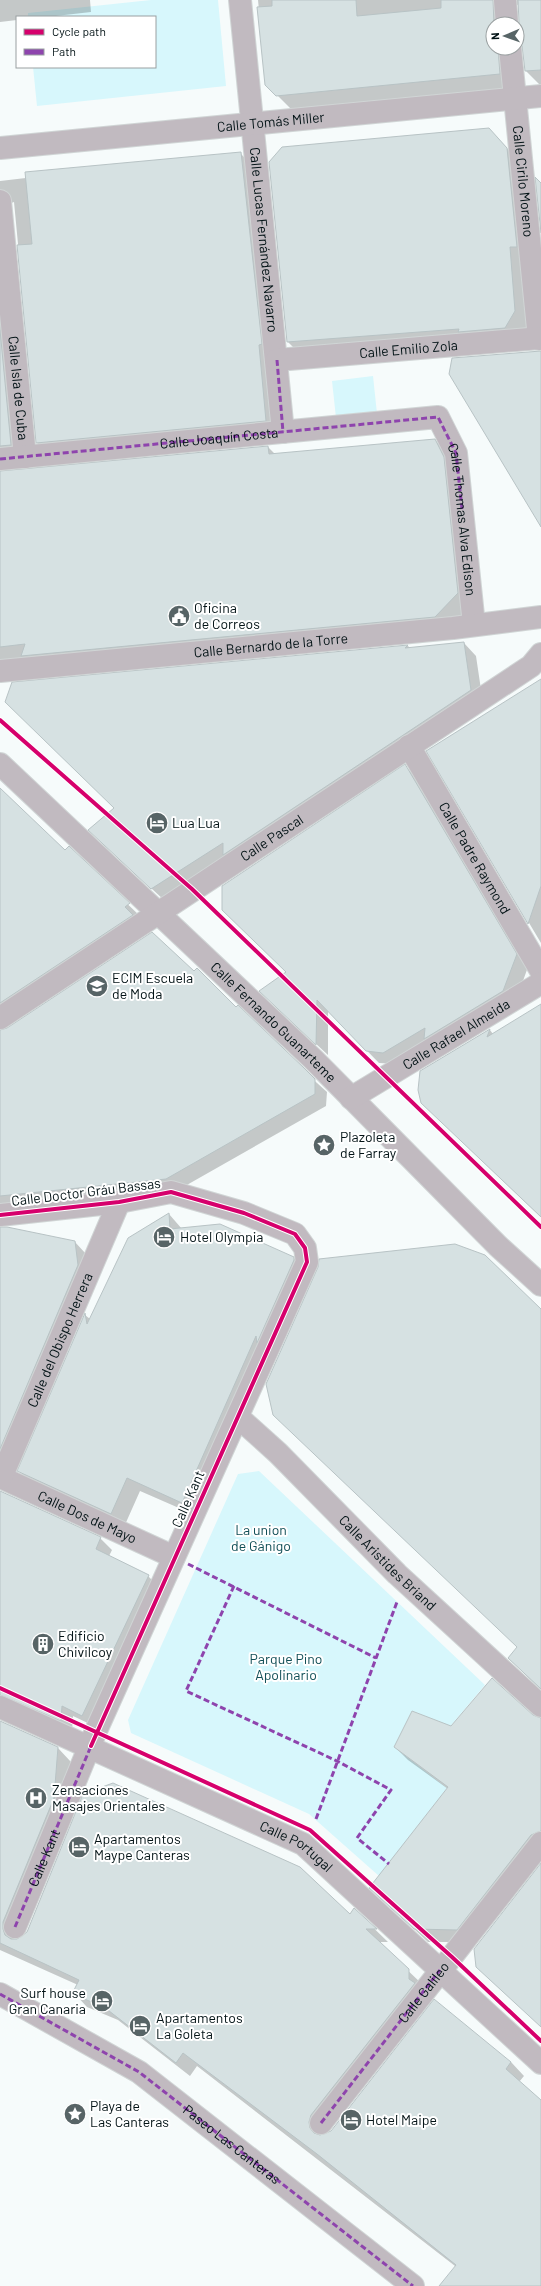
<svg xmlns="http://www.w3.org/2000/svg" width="541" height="2286" viewBox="0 0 541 2286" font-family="Barlow,sans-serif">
<rect width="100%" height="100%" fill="#f6fbfb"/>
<path fill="#d7f7fc" d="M151,0H218L226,86L37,106L33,67H155V17H28V13Z
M373,376L378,423L337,427L332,381Z
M259,1471L485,1685L443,1735L430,1718L412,1711L394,1747L447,1788L379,1876L309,1814L131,1733L128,1720L238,1474Z"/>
<path fill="#0003" d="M0,0H90L91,12L47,17H17V20L0,22Z
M258,0H541V86L526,71L522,46L517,41V31L519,29V4L510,10L509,24H493V48H517L522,53L514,60L516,89L293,111L266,84Z
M501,142L519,161L537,338L300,354L288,342Z
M240,153L254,167L279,434L51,456L37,443L14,202L6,205L25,459L2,468V472L268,447L275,454L435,440L449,454L471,607L449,631L0,661V181Z
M464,643L476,656L483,703L164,900L101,842L115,808L12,683L408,646L411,649Z
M541,680V943L427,751Z
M405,766L417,778L528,967L515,1003L396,1064L379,1063L328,1011V1055L272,1003Z
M0,790L65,851L69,848L140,916L0,1028Z
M194,972L327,1092L326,1106L178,1190L0,1209V1031Z
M541,1005V1217L435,1115L490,1030L493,1034Z
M169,1214L182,1229L293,1257L307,1271L195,1515L140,1491L124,1527L32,1484L19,1471L85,1315L90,1319Z
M0,1228L75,1242L86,1254L0,1484Z
M541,1310V1690L509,1658L518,1648Z
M0,1492L100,1538L112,1550L109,1556L148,1576L160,1588L94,1726L73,1716L72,1731L46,1720L34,1708L0,1682Z
M538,1719H541V1852L470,1942H428L384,1901L448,1789L408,1760L395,1747L451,1727Z
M0,1732L58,1748L71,1762L16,1937L17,1941L350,1915L354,1909L388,1942H378L422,1984L322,2136L511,2062L524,2076L519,2082L541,2101V2286H458L455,2266L197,2066L190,2076L118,2020L87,2007L74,1993L78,1985L0,1950Z"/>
<path fill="#d6e1e2" stroke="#b8c3c5" d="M272,0H356L357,16L441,8V0H493L494,24L493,48H498L500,74L276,96L265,85L257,7L272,6Z
M518,0H541V70L525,71L522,46L517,38L519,23Z
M489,128L507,148L517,247H510L515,311L505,328L458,332L459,329L287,342L269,162L282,147Z
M241,152L262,344L259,345L266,421L36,443L17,245L32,244L25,172Z
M535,177L541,183V233Z
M0,330L11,445L0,446Z
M541,351V527L449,374L452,358Z
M435,439L444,457L458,593L435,617L21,656L25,644L0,647V471L268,446L269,454Z
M464,642L471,690L223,855V843L151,889L88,830L114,808L5,702L12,682L408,645L405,648Z
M541,679V886L528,924L426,751Z
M405,764L517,954L503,991L424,1039L425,1028L383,1053L366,1051L317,1000L316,1045L259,991L286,972L222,910V886Z
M0,788L65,850L69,846L130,903L125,907L133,915L0,1003Z
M152,932L194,971L197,968L236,1007L238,1005L304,1068L315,1079V1094L166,1179L0,1196V1030L7,1028Z
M541,1004V1217L421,1103L418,1090L420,1071L490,1029L487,1037Z
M169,1213L170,1229L220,1224L294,1257V1260L257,1343L256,1336L182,1503L127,1478L111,1514L17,1471L85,1313L87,1324L128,1238Z
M0,1227H7L75,1241L78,1265L0,1449Z
M455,1244L485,1255L541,1309V1689L508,1658L517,1647L273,1415L266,1384L318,1267L319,1259Z
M0,1491L101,1537L96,1549L149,1575L82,1716L62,1706L61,1721L0,1695Z
M492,1678L533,1715L541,1718V1831L531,1835L457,1930L414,1929L369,1888L448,1787L394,1747L412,1711L451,1726Z
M0,1721L58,1747L54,1798L3,1922V1929L5,1935L11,1939H17L27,1932L83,1794L113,1783L300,1867L350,1914L354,1908L377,1929H366L409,1969V1979L415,1983L311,2115L309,2122L310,2128L314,2133L320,2135L331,2131L434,1999L511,2062L506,2069L541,2100V2286H439L456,2265L317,2154L183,2053L176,2063L104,2007L72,1994L79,1980L0,1943Z
M541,1863V2027L476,1967L474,1949Z"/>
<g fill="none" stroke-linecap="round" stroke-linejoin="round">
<g stroke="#d0d5d5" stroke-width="24">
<g id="minor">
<path id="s1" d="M240,0L283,432"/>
<path d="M505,0L507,24"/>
<path id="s2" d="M510,48L539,339"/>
<path id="s3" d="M0,148L541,96"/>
<path id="s4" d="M0,201L25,457"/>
<path id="s5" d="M277,360L541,338"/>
<path id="s6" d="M0,459L438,417L456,453L474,625"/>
<path id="s7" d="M0,671L453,628L541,617"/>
<path id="s8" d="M409,746L541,971"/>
<path id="s9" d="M0,764L313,1059L498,1246L541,1285"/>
<path id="s10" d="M0,1018L531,666L541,654"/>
<path id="s11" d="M351,1098L541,983"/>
<path d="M0,1215L119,1202L171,1192L244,1213L295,1234L305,1248L307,1262L95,1733L15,1927"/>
<path id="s12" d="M238,1417L278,1453L397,1574L541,1706"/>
<path id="s13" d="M0,1477L174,1557"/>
<path id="s14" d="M1,1478L119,1202"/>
<path id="s15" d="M0,1707L303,1844L541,2063"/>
<path d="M0,1994L139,2072L413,2286"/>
<path id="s16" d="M321,2123L541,1843"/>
</g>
</g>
<use href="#minor" stroke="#c1bac0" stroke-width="22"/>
<g stroke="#8e44ad" stroke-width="3" stroke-dasharray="6 3" stroke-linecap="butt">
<path d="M277,360L283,432"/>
<path id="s17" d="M0,459L438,417L456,453L462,509"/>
<path d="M188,1564L376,1658"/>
<path d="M234,1586L186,1691L337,1761L391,1790L357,1838L389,1864"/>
<path d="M316,1819L397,1602"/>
<path id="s18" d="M15,1927L91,1746"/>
<path id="s19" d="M0,1994L139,2072L413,2286"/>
<path d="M321,2123L440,1970"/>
</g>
<g stroke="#fff" stroke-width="6">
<path id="cycleway" d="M0,720L192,889L541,1227
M0,1215L119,1202L171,1192L244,1213L295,1234L305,1248L307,1262L91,1746
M0,1688L310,1830L452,1957L541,2041"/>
</g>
<use href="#cycleway" stroke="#d6006c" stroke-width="4"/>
</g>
<defs>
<g id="civic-disc" transform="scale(1.15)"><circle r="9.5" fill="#576466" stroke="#fff"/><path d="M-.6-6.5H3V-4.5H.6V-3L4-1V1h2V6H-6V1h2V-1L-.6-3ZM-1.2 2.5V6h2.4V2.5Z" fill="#fff"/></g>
<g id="hotel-disc" transform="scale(1.15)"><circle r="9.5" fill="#576466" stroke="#fff"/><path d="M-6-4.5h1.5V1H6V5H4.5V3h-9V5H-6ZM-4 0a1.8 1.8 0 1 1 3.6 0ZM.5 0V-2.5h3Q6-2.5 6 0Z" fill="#fff"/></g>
<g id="university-disc" transform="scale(1.15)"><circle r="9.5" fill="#576466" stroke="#fff"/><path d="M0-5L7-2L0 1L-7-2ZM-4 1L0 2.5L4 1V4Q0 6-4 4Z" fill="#fff"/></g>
<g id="sight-disc" transform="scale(1.15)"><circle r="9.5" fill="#576466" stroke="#fff"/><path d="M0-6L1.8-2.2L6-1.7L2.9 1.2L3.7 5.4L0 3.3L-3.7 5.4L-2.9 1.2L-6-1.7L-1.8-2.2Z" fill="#fff"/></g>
<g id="building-disc" transform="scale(1.15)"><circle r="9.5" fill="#576466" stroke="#fff"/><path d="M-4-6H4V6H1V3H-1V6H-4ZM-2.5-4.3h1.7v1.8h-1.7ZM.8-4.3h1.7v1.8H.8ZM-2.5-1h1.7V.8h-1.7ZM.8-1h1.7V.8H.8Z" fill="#fff"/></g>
<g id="hospital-disc" transform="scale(1.15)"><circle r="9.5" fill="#576466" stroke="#fff"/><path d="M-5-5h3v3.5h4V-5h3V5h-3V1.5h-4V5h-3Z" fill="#fff"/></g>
</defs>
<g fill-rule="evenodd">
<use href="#civic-disc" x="179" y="616"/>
<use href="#hotel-disc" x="157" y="823"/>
<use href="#university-disc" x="97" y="986"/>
<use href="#sight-disc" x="324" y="1145"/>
<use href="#hotel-disc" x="164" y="1237"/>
<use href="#building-disc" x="43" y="1644"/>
<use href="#hospital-disc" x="36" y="1798"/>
<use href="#hotel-disc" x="79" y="1847"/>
<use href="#hotel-disc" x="102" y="2001"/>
<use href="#hotel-disc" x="140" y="2026"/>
<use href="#sight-disc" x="75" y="2114"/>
<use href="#hotel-disc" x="351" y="2120"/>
</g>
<g text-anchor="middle" stroke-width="4" stroke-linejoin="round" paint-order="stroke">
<g font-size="14" fill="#021215" stroke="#fff">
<text dy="5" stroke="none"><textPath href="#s3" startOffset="272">Calle Tomás Miller</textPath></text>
<text dy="5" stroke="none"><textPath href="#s2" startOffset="134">Calle Cirilo Moreno</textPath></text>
<text dy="5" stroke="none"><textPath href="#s1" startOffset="241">Calle Lucas Fernández Navarro</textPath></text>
<text dy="5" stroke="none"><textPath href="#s5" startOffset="132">Calle Emilio Zola</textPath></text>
<text dy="5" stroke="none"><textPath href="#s4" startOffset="188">Calle Isla de Cuba</textPath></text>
<text dy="5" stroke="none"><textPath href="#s17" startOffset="220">Calle Joaquín Costa</textPath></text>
<text dy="5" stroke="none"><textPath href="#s6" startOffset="547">Calle Thomas Alva Edison</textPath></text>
<text dy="5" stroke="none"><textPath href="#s7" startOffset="272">Calle Bernardo de la Torre</textPath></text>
<text dy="5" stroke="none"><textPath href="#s10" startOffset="326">Calle Pascal</textPath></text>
<text dy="5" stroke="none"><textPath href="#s8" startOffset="130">Calle Padre Raymond</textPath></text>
<text dy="5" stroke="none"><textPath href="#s9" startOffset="376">Calle Fernando Guanarteme</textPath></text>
<text dy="5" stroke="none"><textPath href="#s11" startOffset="123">Calle Rafael Almeida</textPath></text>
<text transform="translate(86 1192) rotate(-7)" y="5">Calle Doctor Gráu Bassas</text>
<text dy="5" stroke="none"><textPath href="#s14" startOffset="150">Calle del Obispo Herrera</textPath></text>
<text transform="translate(188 1499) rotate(-66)" y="5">Calle Kant</text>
<text dy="5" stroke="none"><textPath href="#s13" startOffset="96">Calle Dos de Mayo</textPath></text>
<text dy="5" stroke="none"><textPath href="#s12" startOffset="209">Calle Aristides Briand</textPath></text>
<text dy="5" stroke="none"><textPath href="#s15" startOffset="328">Calle Portugal</textPath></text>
<text dy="5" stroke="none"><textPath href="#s18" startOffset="75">Calle Kant</textPath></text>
<text dy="5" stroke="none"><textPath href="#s16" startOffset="166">Calle Galileo</textPath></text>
<text dy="5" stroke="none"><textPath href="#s19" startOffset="277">Paseo Las Canteras</textPath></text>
</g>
<g font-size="14" fill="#021215" stroke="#fff" text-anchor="start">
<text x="194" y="613">Oficina<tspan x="194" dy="16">de Correos</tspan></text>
<text x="172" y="828">Lua Lua</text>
<text x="112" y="983">ECIM Escuela<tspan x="112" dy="16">de Moda</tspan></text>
<text x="340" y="1142">Plazoleta<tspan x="340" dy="16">de Farray</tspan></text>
<text x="180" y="1242">Hotel Olympia</text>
<text x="58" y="1641">Edificio<tspan x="58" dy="16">Chivilcoy</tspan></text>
<text x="52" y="1795">Zensaciones<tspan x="52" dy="16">Masajes Orientales</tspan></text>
<text x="94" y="1844">Apartamentos<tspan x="94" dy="16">Maype Canteras</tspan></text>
<text x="86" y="1998" text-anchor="end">Surf house<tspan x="86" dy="16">Gran Canaria</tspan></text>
<text x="156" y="2023">Apartamentos<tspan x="156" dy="16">La Goleta</tspan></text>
<text x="90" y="2111">Playa de<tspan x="90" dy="16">Las Canteras</tspan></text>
<text x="366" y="2125">Hotel Maipe</text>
</g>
<g font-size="14" fill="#104e56" stroke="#fff">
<text x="261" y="1535">La union<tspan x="261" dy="16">de Gánigo</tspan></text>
<text x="286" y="1664">Parque Pino<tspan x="286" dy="16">Apolinario</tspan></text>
</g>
</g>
<rect x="16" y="16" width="140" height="52" fill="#ffffff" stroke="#9aa0a1"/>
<rect x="24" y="29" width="20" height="6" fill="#d6006c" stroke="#9aa0a1"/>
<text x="52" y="36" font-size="12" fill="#021215">Cycle path</text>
<rect x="24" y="49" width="20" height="6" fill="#8e44ad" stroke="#9aa0a1"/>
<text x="52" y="56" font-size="12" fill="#021215">Path</text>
<g transform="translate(505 36) rotate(268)"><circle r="19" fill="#ffffff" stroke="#9aa0a1"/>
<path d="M0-3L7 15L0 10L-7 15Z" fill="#576466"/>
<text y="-6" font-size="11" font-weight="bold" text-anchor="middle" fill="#021215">N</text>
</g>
</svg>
